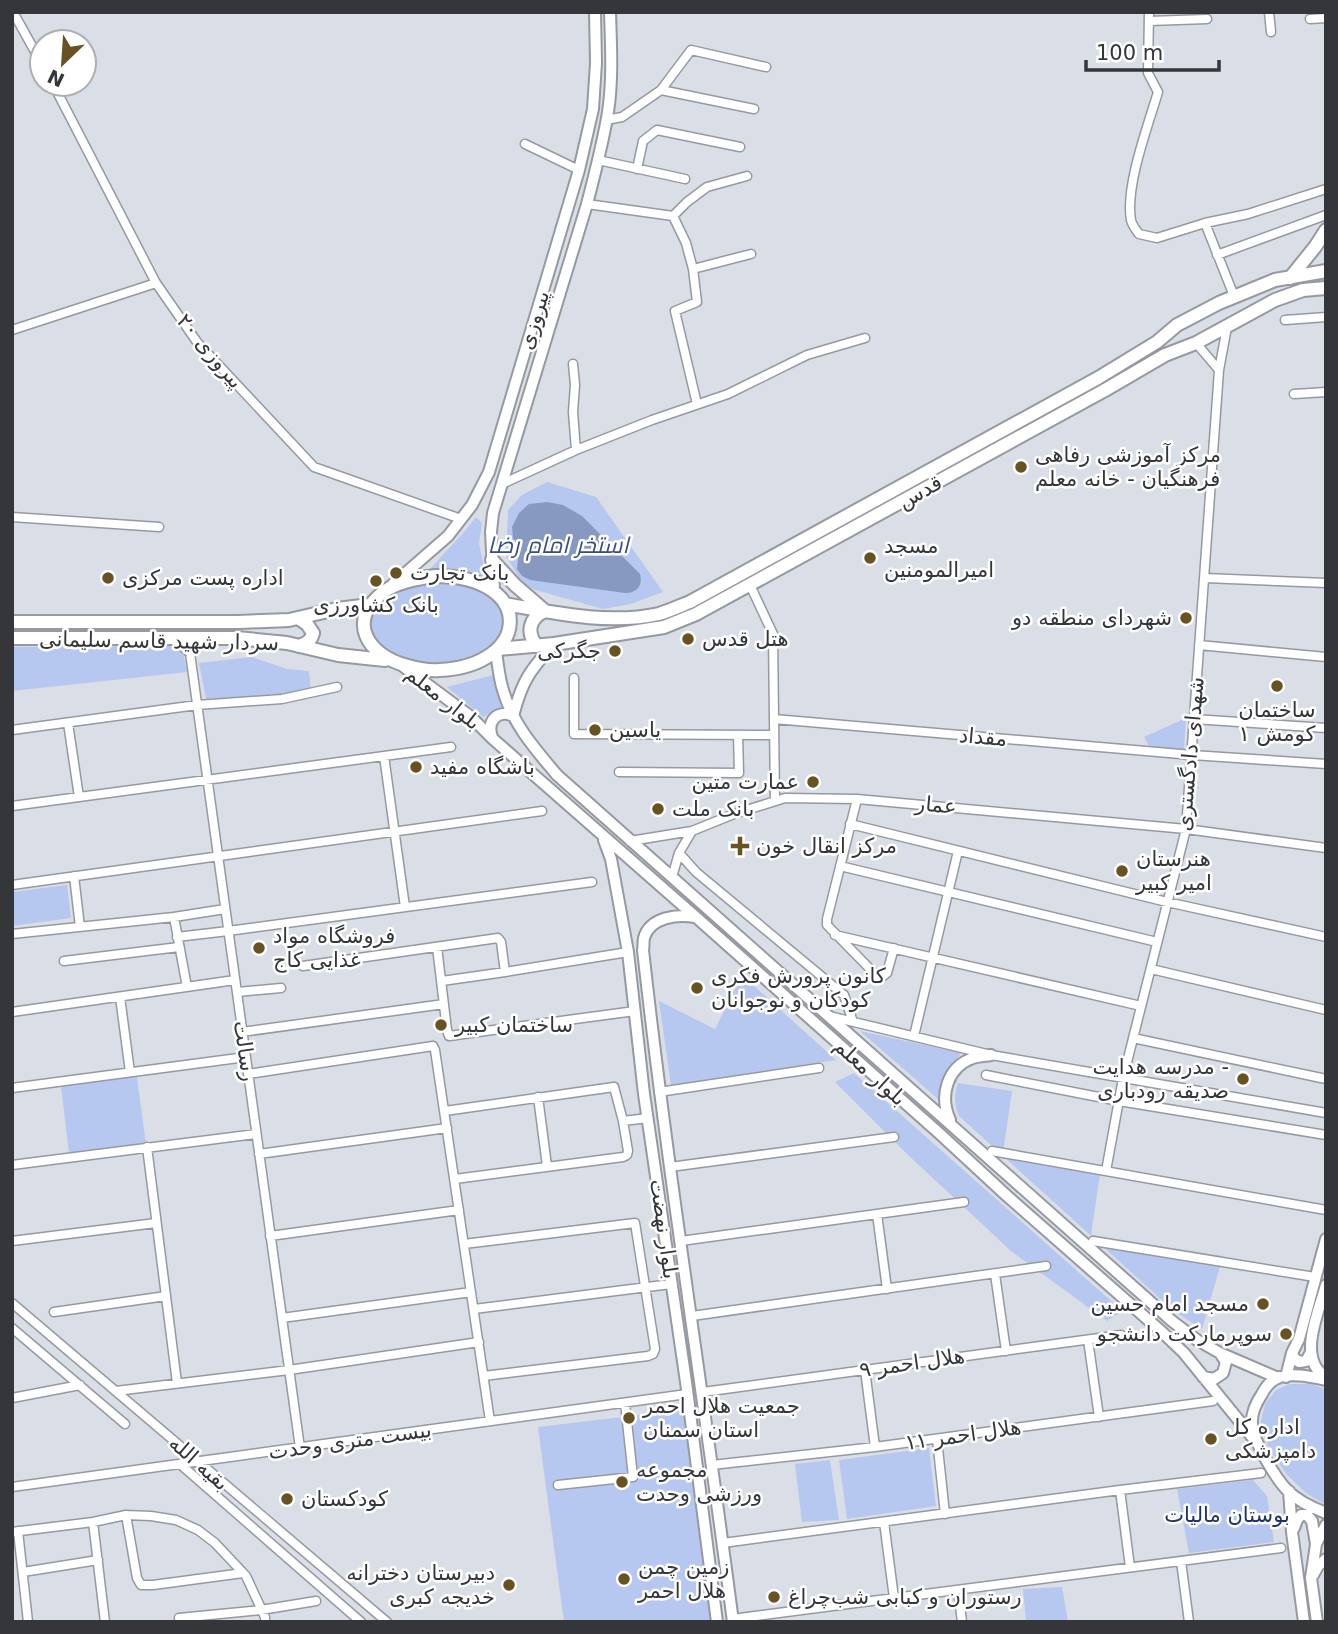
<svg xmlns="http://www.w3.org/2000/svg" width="1338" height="1634" viewBox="0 0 1338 1634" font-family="'DejaVu Sans',Cairo,sans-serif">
<rect width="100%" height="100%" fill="#dadee6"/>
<path fill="#b6c8ef" d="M547,482L596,497L663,592L631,604L603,609L525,587L506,556L508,510L522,495Z
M476,517L482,523L479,543L486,577L429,570L464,532Z
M429,582C448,583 470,583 487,593C517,610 503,638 481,653C475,657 464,662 456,664C438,667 398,661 383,650C376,644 371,637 371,627C369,597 407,588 429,582Z
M173,646L183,653L187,672L12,691V647Z
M252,657L287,669L309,671L311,692L206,699L199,663Z
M493,675L501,707L483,717L447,687Z
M1186,718L1184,750L1149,746L1144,737Z
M67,885L71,918L12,926V892Z
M742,975L836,1060L671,1085L659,1001L715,1029Z
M860,1031L961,1053L941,1082L938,1099Z
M854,1073L1111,1301L1123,1310L1107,1321L1011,1251L906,1153L835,1082Z
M137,1077L147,1152L70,1162L61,1086Z
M958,1083L1012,1091L1003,1152L1101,1167L1091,1235L1223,1256L1202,1329L1174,1311L959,1116C954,1104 954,1095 958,1083Z
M1290,1384H1310L1326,1389V1505L1306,1493L1287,1475L1269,1449L1260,1425L1265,1404L1276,1390Z
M689,1409L717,1622H564L538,1427Z
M929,1448L936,1506L847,1519L839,1460Z
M830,1460L839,1520L802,1522L795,1464Z
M1253,1480L1267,1496L1274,1542L1189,1553L1177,1489Z
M1062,1587L1068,1622H1026L1023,1589Z"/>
<path fill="#8799c0" d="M547,502L563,505L582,516L640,574C643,586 637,593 625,593L530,580L522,576L517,569L520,543L513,539L512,527L519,513L529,504Z"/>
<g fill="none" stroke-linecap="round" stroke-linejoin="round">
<g stroke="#9699a0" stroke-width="11">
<path id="street" d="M13,12L42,64
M1149,12L1148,73L1158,92C1148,126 1125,186 1131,220C1132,225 1136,230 1139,234L1157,238L1205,223L1248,214L1326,189
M1269,12L1271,32
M1310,19L1326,18
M1149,21L1207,19
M53,84L156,283L197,342L314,467L461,519
M661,90L754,109
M606,120L622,117L661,90L691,50L766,67
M525,144L579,170
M598,160L685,179
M637,169L643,141L657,130L740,147
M587,204L673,216L686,243L693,269L697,302L675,311L697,404
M673,216L687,202L707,187L747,176
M1205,223L1234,296
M1217,255L1326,215
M693,269L751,254
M1285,320L1326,317
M12,330L156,283
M1196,343L1219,370
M573,364L575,385L573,412L576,450
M1294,394L1326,392
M502,484L576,450L652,420L728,394L807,355L865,338
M12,517L159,527
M1205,578L1326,583
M750,585L773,634L775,801
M174,639L190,653L300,1448
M1199,645L1326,657
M574,678V734L774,735
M774,719L1192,755L1326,764
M1194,719L1326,728
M68,723L79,797
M12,730L197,705L282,699L337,687
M384,756L405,907
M619,772L739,773L738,735
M857,799L827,919V925L876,975L882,977L887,973L894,948
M12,806L451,747
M850,824L1167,902L1326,937
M692,831L734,814L785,798L857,799L1186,829L1326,848
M630,841L692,831L679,853L672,877
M679,853L696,872L844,995L853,1022
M840,866L1157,942
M74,876L80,927
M12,885L542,811
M174,917L187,987
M12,934L174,917L225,909
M835,935L1141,1006
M177,937L228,931L592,882
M437,947L447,1030L449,1036L635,1011
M64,961L179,947
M303,966L498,938L501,942L505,972
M1151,969L1326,1010
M442,981L505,972L628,952
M237,992L281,988
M120,997L130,1072
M12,1012L235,980
M829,1016L991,1055L1326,1113
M242,1032L444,1004
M914,1036L958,851
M1133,1038L1326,1079
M248,1074L433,1046L435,1050L490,1421
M986,1075L1119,1101L1326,1135
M12,1088L246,1057
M659,1092L819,1068
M538,1097L547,1166
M445,1111L614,1087L623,1121L628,1151L627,1155L623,1157L455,1179
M623,1121L648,1118
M147,1147L177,1383
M992,1151L1326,1210
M259,1154L447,1128
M12,1165L256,1134
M670,1167L894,1137
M1106,1171L1123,1078L1186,829L1219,370L1227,327
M877,1214L887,1289
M270,1236L459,1210
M12,1241L156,1223
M681,1241L964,1202
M1093,1241L1315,1277
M464,1244L635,1223L655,1349L653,1354L648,1356L484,1376
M995,1274L1006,1351
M12,1303L387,1622
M474,1309L671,1284
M54,1312L166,1296
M692,1316L1046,1266
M282,1318L471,1292
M12,1328L125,1424
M1088,1340L1099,1417
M865,1370L875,1447
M116,1391L289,1370L479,1342
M703,1392L1121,1335
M12,1398L80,1385
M937,1439L945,1514
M180,1464L361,1622
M712,1465L875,1447L1213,1401
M558,1485L633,1477L625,1403
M12,1487L687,1394
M1120,1490L1130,1567
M126,1515L137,1578L141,1585H153L243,1573
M93,1522L105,1622
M884,1522L894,1598
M18,1531L28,1622
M12,1532L93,1522L126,1515L151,1516L176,1520L198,1530L215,1543L246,1576L265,1617V1622
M723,1543L1120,1490L1261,1473
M1181,1561L1189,1622
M23,1572L98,1560
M958,1590L962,1622
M179,1618L261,1610L316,1601
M732,1619L1281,1548"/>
</g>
<g stroke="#9699a0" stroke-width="14">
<path id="secondary" d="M393,584L448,536L472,505L489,472L579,170L593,109L596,63L595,12
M494,591L491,532L493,513L587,204C595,173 603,143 608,112C613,79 611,45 610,12
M496,652C498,664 499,678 503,690C512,723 535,749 557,775L1172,1321L1197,1340L1220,1353L1278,1378
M404,667L470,716L493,739L697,918L940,1134L1006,1195L1162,1332L1184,1353L1258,1444
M492,737C486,721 498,709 513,716C522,681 530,670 554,644
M604,840L611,859L628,952L644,1094L686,1382L717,1622
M695,917C677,914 650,917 644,938C643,942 644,946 643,950C668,1175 704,1398 733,1622
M950,1120C939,1096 947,1067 973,1058C979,1056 985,1056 991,1055
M1326,1285C1319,1312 1296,1359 1326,1377
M1292,1353L1294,1358L1299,1362L1306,1361L1310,1354
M1203,1377L1214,1379L1223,1373L1226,1362L1220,1353
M1286,1377L1292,1353L1299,1339L1326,1239
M1326,1380C1312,1377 1290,1372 1277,1378C1271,1381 1265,1388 1262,1394C1256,1403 1251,1413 1252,1424C1253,1441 1276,1479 1288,1491C1298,1501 1313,1508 1326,1513
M1289,1491L1292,1532L1304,1622
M1294,1528L1297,1520L1301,1515H1307L1312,1521L1316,1544
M1313,1575L1318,1566L1326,1559
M1317,1622L1311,1578L1316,1544L1326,1525"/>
</g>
<g stroke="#9699a0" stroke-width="16">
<path id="primary" d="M1290,278L1315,247L1326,230
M492,560L515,585L545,611C529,618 526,633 537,646
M436,576C536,576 532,666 439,670C428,671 419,669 408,666C367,656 345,620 385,591C399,581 419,578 436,576Z
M505,604C555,613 608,625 659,614C669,611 680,606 690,602L1098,378L1157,342L1177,325L1219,303L1275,280L1326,271
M298,618L307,624L313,633C311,641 307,643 299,646
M12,622H238L289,620L337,609L370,605
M12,638H237L287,643L338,655L385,660
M498,649L554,644L664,627L696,614L1105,390L1165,355L1196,343L1275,300L1303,290L1326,288"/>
</g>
<use href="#street" stroke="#fff" stroke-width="8"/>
<use href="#secondary" stroke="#fff" stroke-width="10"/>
<use href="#primary" stroke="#fff" stroke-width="12"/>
</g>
<g fill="#685221" stroke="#fff" stroke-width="2.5">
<circle cx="1021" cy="467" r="7"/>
<circle cx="870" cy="558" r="7"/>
<circle cx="396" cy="573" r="7"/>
<circle cx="108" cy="578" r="7"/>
<circle cx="376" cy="581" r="7"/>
<circle cx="1186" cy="618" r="7"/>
<circle cx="688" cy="639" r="7"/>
<circle cx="615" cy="651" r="7"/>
<circle cx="1277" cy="686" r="7"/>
<circle cx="595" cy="730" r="7"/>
<circle cx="416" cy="767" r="7"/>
<circle cx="813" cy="782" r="7"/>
<circle cx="658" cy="809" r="7"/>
<path d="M736.5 835.5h7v7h7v7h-7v7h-7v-7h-7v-7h7z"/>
<circle cx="1122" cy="871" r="7"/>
<circle cx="259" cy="948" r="7"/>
<circle cx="697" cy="988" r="7"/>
<circle cx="441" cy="1025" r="7"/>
<circle cx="1243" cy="1079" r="7"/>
<circle cx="1263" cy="1304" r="7"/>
<circle cx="1286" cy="1334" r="7"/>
<circle cx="629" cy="1418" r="7"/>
<circle cx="1211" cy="1439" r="7"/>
<circle cx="622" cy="1482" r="7"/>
<circle cx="287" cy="1499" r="7"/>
<circle cx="624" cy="1579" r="7"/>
<circle cx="509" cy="1585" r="7"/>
<circle cx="774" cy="1597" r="7"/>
</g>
<g text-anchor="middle" stroke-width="5" stroke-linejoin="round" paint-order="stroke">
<g font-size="21" fill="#343639" stroke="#fff">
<text transform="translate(534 320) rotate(-73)" y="7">پیروزی</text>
<text transform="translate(210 351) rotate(50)" y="7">پیروزی ۲۰</text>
<text transform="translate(920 492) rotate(-29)" y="7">قدس</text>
<text transform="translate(159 641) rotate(1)" y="7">سردار شهید قاسم سلیمانی</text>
<text transform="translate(443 698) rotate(38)" y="7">بلوار معلم</text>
<text transform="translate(983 737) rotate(5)" y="7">مقداد</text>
<text transform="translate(1190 754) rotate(-85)" y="7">شهدای دادگستری</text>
<text transform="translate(936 805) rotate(5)" y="7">عمار</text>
<text transform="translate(245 1051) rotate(82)" y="7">رسالت</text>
<text transform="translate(870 1072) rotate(42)" y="7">بلوار معلم</text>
<text transform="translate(664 1229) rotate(82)" y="7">بلوار نهضت</text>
<text transform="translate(912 1363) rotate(-8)" y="7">هلال احمر ۹</text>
<text transform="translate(963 1435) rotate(-8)" y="7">هلال احمر ۱۱</text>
<text transform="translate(350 1441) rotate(-8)" y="7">بیست متری وحدت</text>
<text transform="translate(199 1463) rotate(41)" y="7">بقیه الله</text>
</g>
<g font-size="21" fill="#343639" stroke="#fff" text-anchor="start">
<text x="1035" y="462">مرکز آموزشی رفاهی<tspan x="1035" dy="24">فرهنگیان - خانه معلم</tspan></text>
<text x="884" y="553">مسجد<tspan x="884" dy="24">امیرالمومنین</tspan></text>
<text x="410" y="580">بانک تجارت</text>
<text x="122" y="585">اداره پست مرکزی</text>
<text x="376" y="612" text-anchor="middle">بانک کشاورزی</text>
<text x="1172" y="625" text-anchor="end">شهردای منطقه دو</text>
<text x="702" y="646">هتل قدس</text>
<text x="601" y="658" text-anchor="end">جگرکی</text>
<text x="1277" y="717" text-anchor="middle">ساختمان<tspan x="1277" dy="24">کومش ۱</tspan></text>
<text x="609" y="737">یاسین</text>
<text x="430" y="774">باشگاه مفید</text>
<text x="799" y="789" text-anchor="end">عمارت متین</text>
<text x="672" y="816">بانک ملت</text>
<text x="756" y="853">مرکز انقال خون</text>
<text x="1136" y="866">هنرستان<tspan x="1136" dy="24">امیر کبیر</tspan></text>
<text x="273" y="943">فروشگاه مواد<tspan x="273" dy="24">غذایی کاج</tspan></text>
<text x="711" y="983">کانون پرورش فکری<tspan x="711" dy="24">کودکان و نوجوانان</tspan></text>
<text x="455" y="1032">ساختمان کبیر</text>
<text x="1229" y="1074" text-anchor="end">مدرسه هدایت -<tspan x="1229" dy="24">صدیقه رودباری</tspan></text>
<text x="1249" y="1311" text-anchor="end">مسجد امام حسین</text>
<text x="1272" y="1341" text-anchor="end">سوپرمارکت دانشجو</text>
<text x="643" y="1413">جمعیت هلال احمر<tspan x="643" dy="24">استان سمنان</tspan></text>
<text x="1225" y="1434">اداره کل<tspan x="1225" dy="24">دامپزشکی</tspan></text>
<text x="636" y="1477">مجموعه<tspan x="636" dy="24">ورزشی وحدت</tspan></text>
<text x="301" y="1506">کودکستان</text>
<text x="638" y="1574">زمین چمن<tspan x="638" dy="24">هلال احمر</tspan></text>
<text x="495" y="1580" text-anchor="end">دبیرستان دخترانه<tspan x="495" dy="24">خدیجه کبری</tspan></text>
<text x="788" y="1604">رستوران و کبابی شب‌چراغ</text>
</g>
<g font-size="21" fill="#1f3365" stroke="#fff">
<text x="1227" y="1522">بوستان مالیات</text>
</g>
<g font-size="23" font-style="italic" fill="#384e82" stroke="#fff">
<text x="558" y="553">استخر امام رضا</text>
</g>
</g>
<rect width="1338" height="1634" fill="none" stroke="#343639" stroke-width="28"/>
<g transform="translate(63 63) rotate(205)"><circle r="33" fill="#ffffff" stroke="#aeafb0" stroke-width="2"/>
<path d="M0-5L12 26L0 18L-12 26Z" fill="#685221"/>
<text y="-10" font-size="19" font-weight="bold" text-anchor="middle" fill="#343639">N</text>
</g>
<path d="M1086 60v10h133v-10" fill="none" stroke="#343639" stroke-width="3.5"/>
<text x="1096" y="60" font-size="21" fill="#343639" stroke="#ffffff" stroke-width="5" paint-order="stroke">100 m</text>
</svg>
